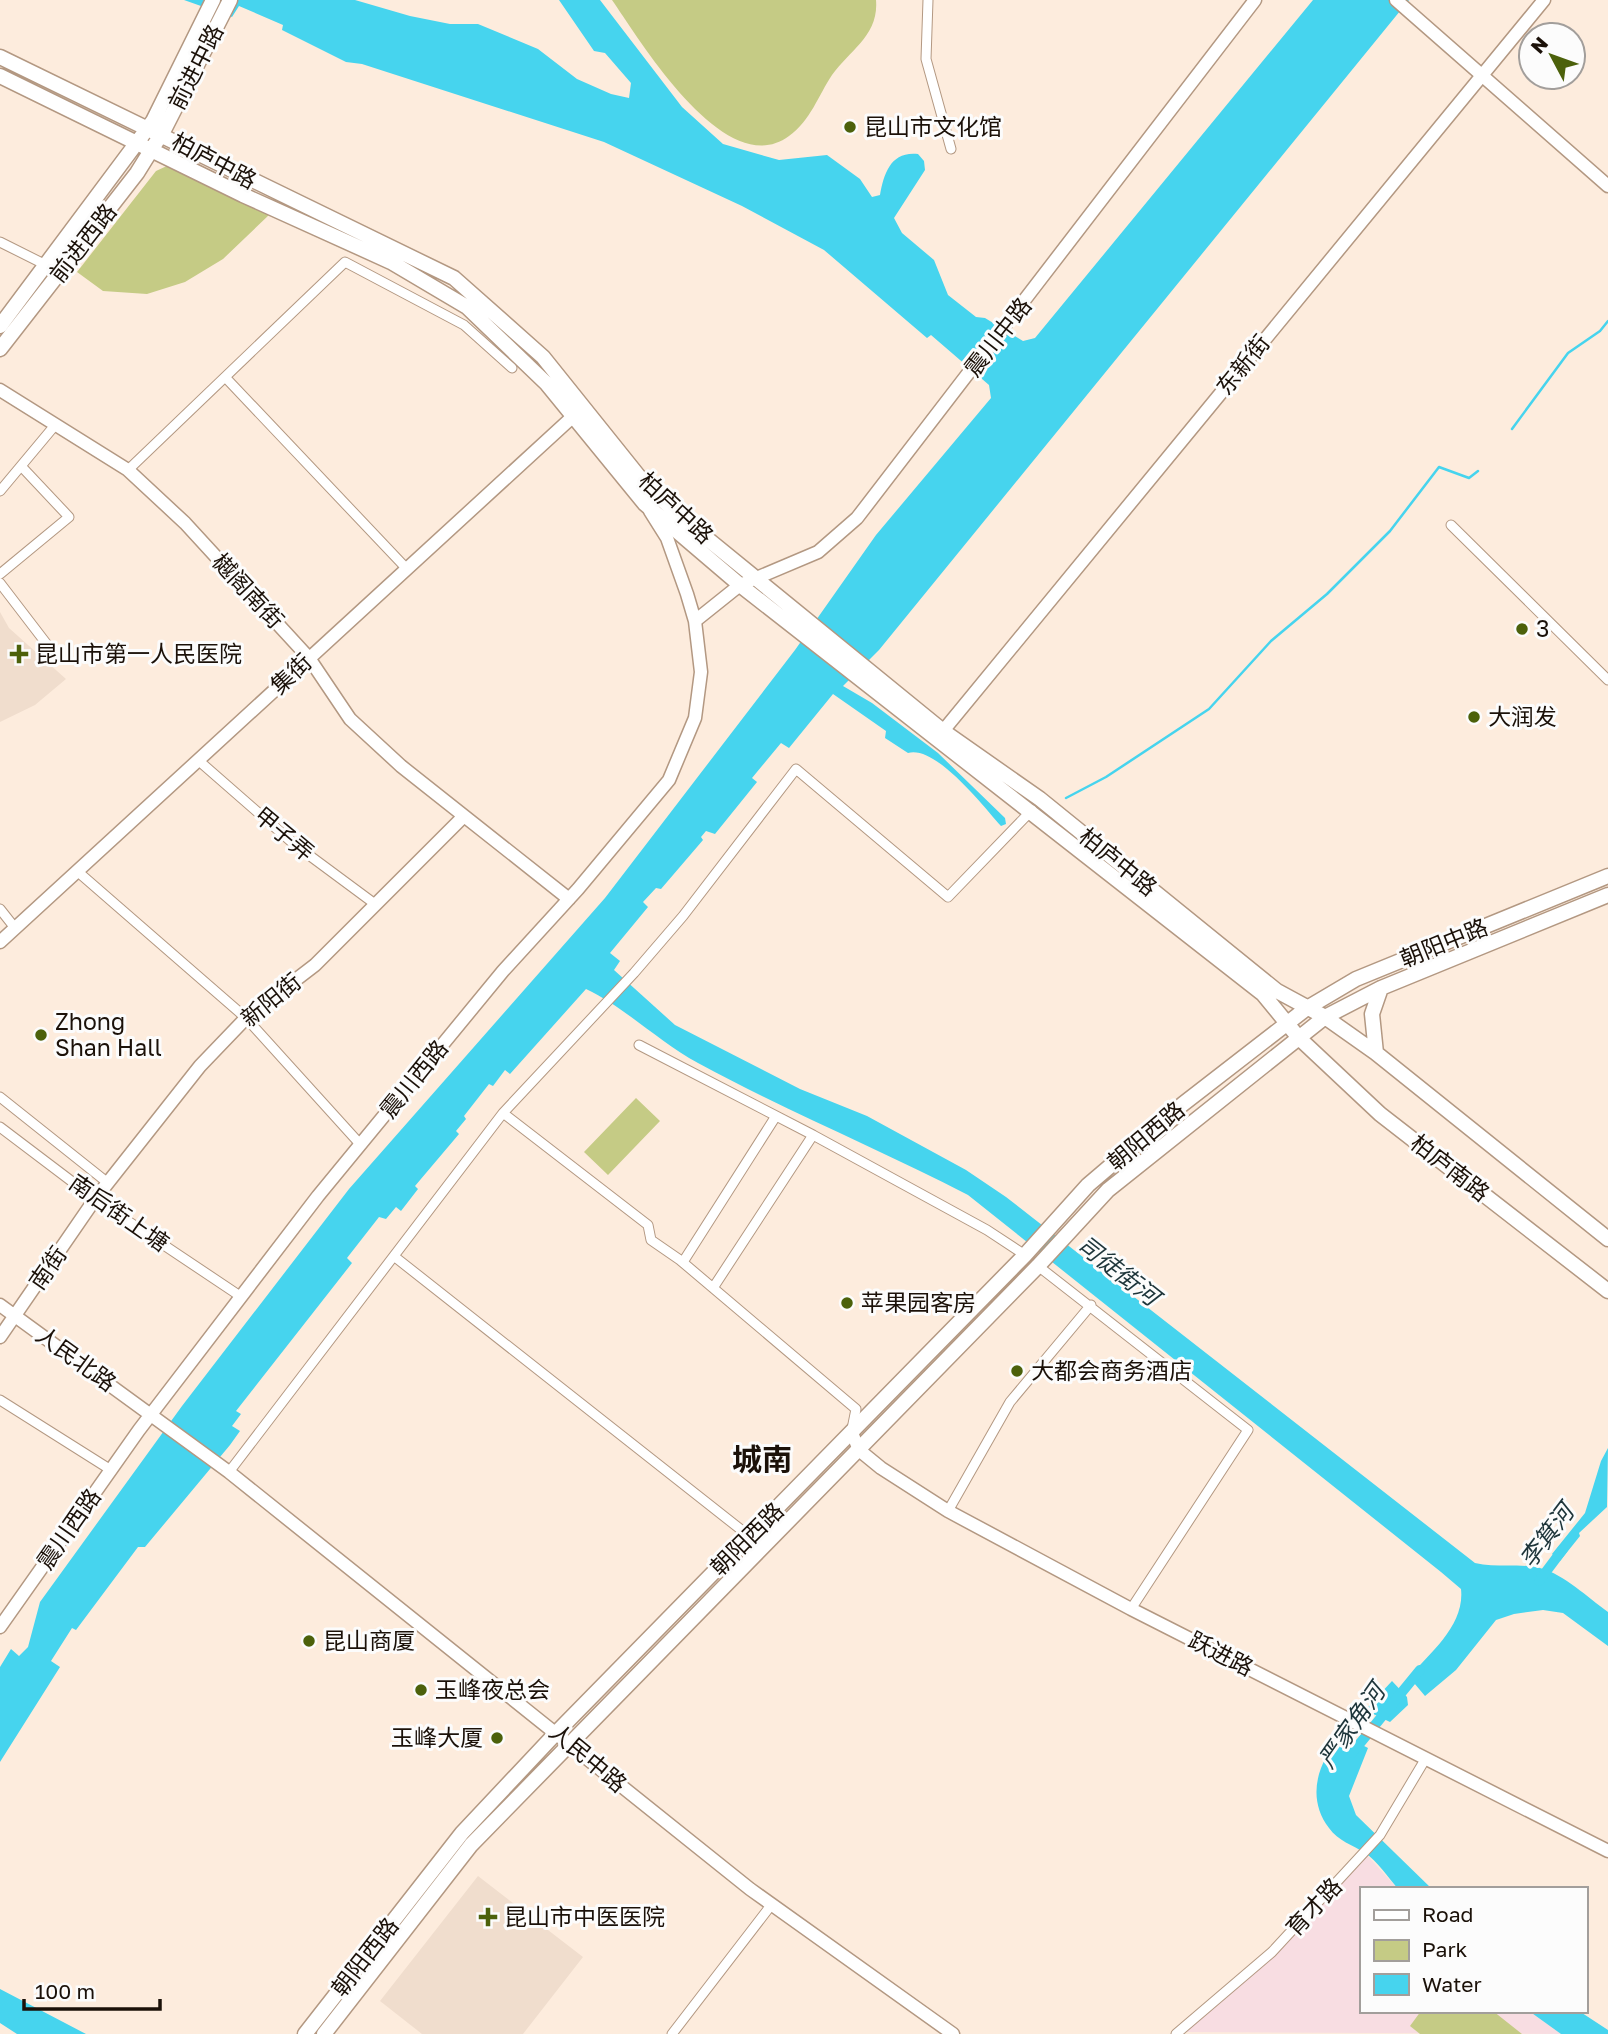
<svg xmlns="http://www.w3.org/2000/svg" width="1608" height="2034" viewBox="0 0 1608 2034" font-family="'Golos Text','Noto Sans SC',sans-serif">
<rect width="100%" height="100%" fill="#fdecdd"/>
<path fill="#f8dde2" d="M1366,1854L1398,1889H1361V2011H1529L1561,2034L1186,2032L1264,1965Z"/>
<path fill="#f0ddcd" d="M0,612L9,628L66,679L35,705L0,722Z
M478,1876L583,1957L523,2034H422L380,2001Z"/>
<path fill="#c5cb85" d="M612,0H876C879,35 850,50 832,75C818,96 811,120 789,136C726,183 641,42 612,0Z
M169,165L270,214L223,259L185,282L147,294L103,291L77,272L156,171Z
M636,1098L660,1121L608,1175L584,1152Z
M1421,2011H1493L1522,2034H1420L1410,2026Z"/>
<path fill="#46d4ee" d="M184,0H355L410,16L450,24H478L538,49L577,79L611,94L629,98L631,83L605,53L594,51L559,0H600L682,107L723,144L779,160L827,155L860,179L872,197L880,195C884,173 891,151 918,154L924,161L925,170L894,218L902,233L934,260L948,295L976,317L985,318L1023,341L1035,338L1313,0H1409L879,650L843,686L872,703L938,753L1005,818L1006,824L1001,826C983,806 936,745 908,753L885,738L886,731L833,694L789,748L781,743L752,778L757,782L715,834L706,831L701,837L703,840L661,889L656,888L643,902L648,907L610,953L620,961L614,970L675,1025L800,1089L867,1116L966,1170L1006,1197L1475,1563C1496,1568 1519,1563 1540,1568C1565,1575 1587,1597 1608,1612V1646L1563,1613L1543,1610L1514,1614L1496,1620L1456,1670L1425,1696L1409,1677C1431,1652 1465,1625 1461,1589L1441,1572L968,1195C879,1149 786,1111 698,1063C659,1042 626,1008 586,989L510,1074L505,1070L493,1086L489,1084L464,1116L466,1119L456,1131L459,1134L415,1186L418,1189L401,1211L396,1207L386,1219L379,1217L347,1258L352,1263L236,1411L241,1414L232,1426L240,1431L230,1445L145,1547H138L76,1630L72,1628L51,1661L60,1667L0,1762V1667L11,1649L19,1656L28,1647L40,1602L182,1406L349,1189L605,898L795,650L876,535L991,398L989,385L931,335L927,338L824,250L742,206L604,142L362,64L346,62L282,30L283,25L239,6L232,17Z
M1608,1448L1607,1507L1579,1533L1580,1536L1560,1561L1552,1554L1585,1513L1601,1461Z
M1392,1681L1407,1697L1408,1705L1390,1722L1365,1710Z
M1343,1735L1368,1748L1349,1796L1356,1815L1432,1889H1398C1388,1877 1377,1861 1365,1853C1353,1845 1338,1841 1329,1828C1306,1798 1317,1761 1343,1735Z
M0,1989L86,2034H17L0,2023Z
M1529,2011H1579L1608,2030V2034H1561Z"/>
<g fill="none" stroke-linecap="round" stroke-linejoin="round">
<path stroke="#46d4ee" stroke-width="2.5" d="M1512,429L1568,353L1600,331L1608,321
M1066,798L1106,777L1209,709L1271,641L1327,594L1390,531L1439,467L1469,478L1478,471"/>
<path stroke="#46d4ee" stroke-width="10" d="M1539,1581L1563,1549
M1352,1753L1420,1670"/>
<g stroke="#b39882" stroke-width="11">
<path id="street" d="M928,0L926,59L951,149
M0,242L60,272
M225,377L406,568
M128,470L345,262L464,325L512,368
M0,491L56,424
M1451,525L1608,680
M0,574L69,517L21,466
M0,583L49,647
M198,760L294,844L375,904
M77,871L246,1018L360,1144
M0,909L15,928
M639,1045L813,1135
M0,1097L108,1183
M503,1113L648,1225L651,1240L680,1260L856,1409L852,1429
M0,1127L95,1199L240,1296
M395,1257L749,1536
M683,1262L776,1116
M1038,1266L1248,1430L1131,1609
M713,1288L813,1135L987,1230L1025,1255
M0,1400L111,1470
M229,1472L503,1113L634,973L683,916L796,769L948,897L1032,810
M948,1511L1010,1402L1091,1305
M672,2034L772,1904
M1176,2034L1272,1952L1380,1835L1426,1758"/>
</g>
<g stroke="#b39882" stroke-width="15">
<path id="secondary" d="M1396,0L1608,186
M0,390L128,470L185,523L309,658L350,719L401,766L569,899
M695,621L740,585L818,552L857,518L1255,0
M943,731L1544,0
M0,942L580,410
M0,1305L229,1472L750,1889L953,2034
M0,1337L95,1199L200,1066L246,1018L315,965L464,816
M852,1433L859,1450L881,1468L948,1511L1131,1609L1608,1851
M0,1627L139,1430L318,1196L503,971L578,889L669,780L695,718L701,672L695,621L687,594L667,538L650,511"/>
</g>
<g stroke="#b39882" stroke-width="17">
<path id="primary" d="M0,57L454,278L543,357L644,483L683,519L943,731L1040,799L1277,991L1325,1017L1376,1053L1608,1239
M0,76L243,195L391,262L467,307L547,384L645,504L740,585L1263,994L1299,1038L1380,1114L1608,1291
M0,326L153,121L213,0
M0,349L137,173L165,128L230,0
M1376,1053L1372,1014L1381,988
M305,2034L462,1833L557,1732L1025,1255L1088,1185L1183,1104L1307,1008L1356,979L1608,876
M324,2034L471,1845L1038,1266L1108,1190L1325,1017L1381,988L1608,895"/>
</g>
<use href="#street" stroke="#fff" stroke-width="9"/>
<use href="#secondary" stroke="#fff" stroke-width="12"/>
<use href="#primary" stroke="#fff" stroke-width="14"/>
</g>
<g fill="#4c610b" stroke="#fcfcfc" stroke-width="2.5">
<circle cx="850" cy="127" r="7"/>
<circle cx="1522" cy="629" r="7"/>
<path d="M15.5 643.5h7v7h7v7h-7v7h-7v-7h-7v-7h7z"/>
<circle cx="1474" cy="717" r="7"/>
<circle cx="41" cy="1035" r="7"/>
<circle cx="847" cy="1303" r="7"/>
<circle cx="1017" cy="1371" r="7"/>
<circle cx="309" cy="1641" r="7"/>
<circle cx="421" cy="1690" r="7"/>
<circle cx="497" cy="1738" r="7"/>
<path d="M484.5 1906.5h7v7h7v7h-7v7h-7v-7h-7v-7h7z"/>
</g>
<g text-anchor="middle" stroke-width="6" stroke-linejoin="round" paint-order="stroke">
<g font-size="23" fill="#1b1109" stroke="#fcfcfc">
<text transform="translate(196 67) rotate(-63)" y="8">前进中路</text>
<text transform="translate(214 161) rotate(28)" y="8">柏庐中路</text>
<text transform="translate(83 243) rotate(-52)" y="8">前进西路</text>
<text transform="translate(998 337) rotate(-52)" y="8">震川中路</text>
<text transform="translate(1243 365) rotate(-51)" y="8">东新街</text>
<text transform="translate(676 508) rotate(43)" y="8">柏庐中路</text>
<text transform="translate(248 591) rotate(47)" y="8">樾阁南街</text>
<text transform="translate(291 674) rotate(-43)" y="8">集街</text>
<text transform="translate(284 834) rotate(40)" y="8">甲子弄</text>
<text transform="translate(1118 862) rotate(39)" y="8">柏庐中路</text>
<text transform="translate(1444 943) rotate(-22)" y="8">朝阳中路</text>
<text transform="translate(271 1000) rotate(-39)" y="8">新阳街</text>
<text transform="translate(414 1079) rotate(-51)" y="8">震川西路</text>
<text transform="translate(1146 1136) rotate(-40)" y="8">朝阳西路</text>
<text transform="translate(1450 1168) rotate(38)" y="8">柏庐南路</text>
<text transform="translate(119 1213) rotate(35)" y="8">南后街上塘</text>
<text transform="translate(48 1268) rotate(-55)" y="8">南街</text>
<text transform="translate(76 1359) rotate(36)" y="8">人民北路</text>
<text transform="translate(69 1529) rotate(-55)" y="8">震川西路</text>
<text transform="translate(747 1539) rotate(-45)" y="8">朝阳西路</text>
<text transform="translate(1221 1654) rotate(27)" y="8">跃进路</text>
<text transform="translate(588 1758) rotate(40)" y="8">人民中路</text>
<text transform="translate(1314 1907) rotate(-47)" y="8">育才路</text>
<text transform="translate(365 1957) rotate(-52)" y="8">朝阳西路</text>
</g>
<g font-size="23" fill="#1b1109" stroke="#fcfcfc" text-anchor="start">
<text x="864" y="135">昆山市文化馆</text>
<text x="1536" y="637">3</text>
<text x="35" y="662">昆山市第一人民医院</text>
<text x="1488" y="725">大润发</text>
<text x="55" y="1030">Zhong<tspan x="55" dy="26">Shan Hall</tspan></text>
<text x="861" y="1311">苹果园客房</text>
<text x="1031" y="1379">大都会商务酒店</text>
<text x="323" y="1649">昆山商厦</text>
<text x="435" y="1698">玉峰夜总会</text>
<text x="483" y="1746" text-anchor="end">玉峰大厦</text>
<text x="504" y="1925">昆山市中医医院</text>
</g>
<g font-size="24" font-style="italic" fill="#1e353a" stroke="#fcfcfc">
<text transform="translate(1118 1271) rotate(38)" y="8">司徒街河</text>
<text transform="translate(1547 1536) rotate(-53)" y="8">李箕河</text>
<text transform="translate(1352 1726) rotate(-55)" y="8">严家角河</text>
</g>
<g font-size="30" font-weight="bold" fill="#1b1109" stroke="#fcfcfc">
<text x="762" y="1470">城南</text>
</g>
</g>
<rect x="1360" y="1887" width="228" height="126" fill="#fcfcfc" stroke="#a29e9b" stroke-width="2"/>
<rect x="1374" y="1910" width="35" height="10" fill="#ffffff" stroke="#a29e9b" stroke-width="2"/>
<text x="1422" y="1922" font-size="21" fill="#1b1109">Road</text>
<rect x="1374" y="1940" width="35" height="21" fill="#c5cb85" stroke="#a29e9b" stroke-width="2"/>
<text x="1422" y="1957" font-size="21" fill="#1b1109">Park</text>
<rect x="1374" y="1974" width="35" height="21" fill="#46d4ee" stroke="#a29e9b" stroke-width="2"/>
<text x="1422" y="1992" font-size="21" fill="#1b1109">Water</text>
<g transform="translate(1552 56) rotate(311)"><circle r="33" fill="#fcfcfc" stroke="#a29e9b" stroke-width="2"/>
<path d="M0-5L12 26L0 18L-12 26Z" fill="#4c610b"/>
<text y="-10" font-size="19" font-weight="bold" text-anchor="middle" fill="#1b1109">N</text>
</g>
<path d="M24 1999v10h136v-10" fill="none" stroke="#1b1109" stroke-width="3.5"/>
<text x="35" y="1999" font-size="21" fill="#1b1109" stroke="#fcfcfc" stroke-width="5" paint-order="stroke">100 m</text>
</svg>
